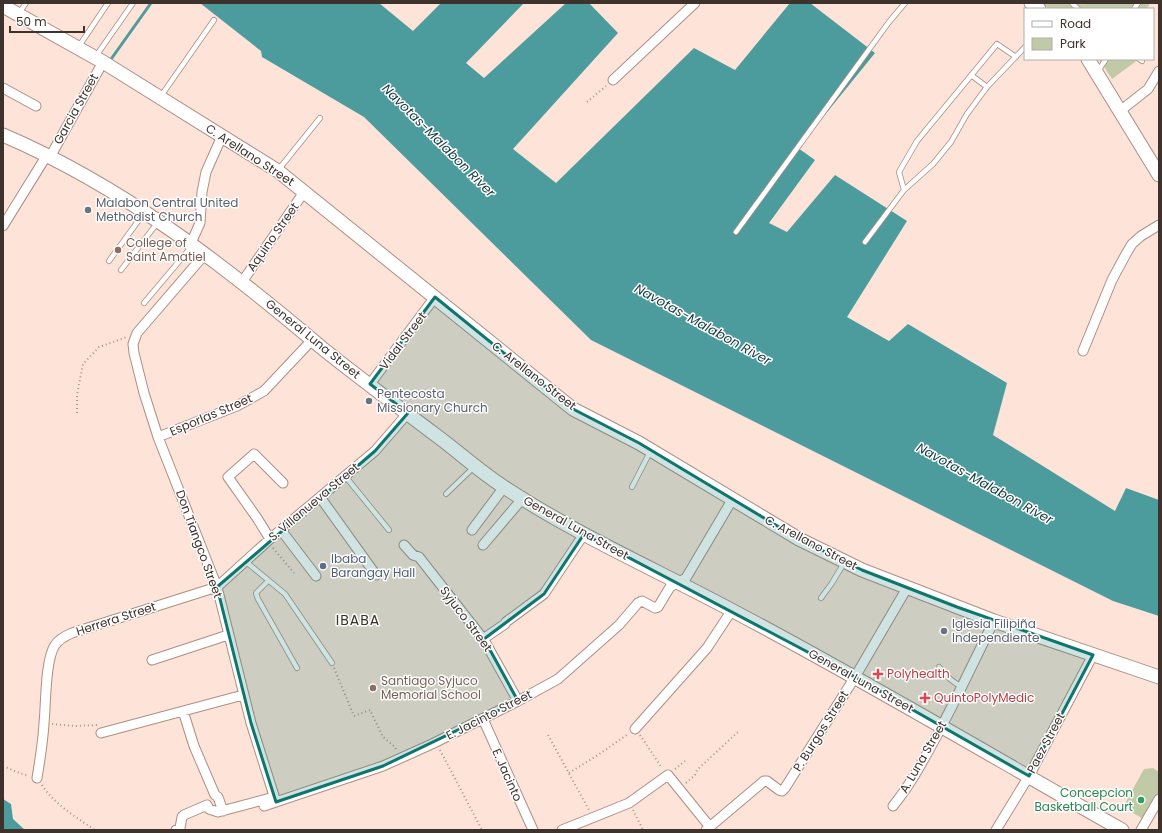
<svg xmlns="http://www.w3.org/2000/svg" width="1162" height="833" viewBox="0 0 1162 833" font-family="Poppins,sans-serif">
<rect width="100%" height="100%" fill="#fde3d8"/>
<path fill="#c0caa6" d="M1042,3H1150L1147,9H1049Z
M1099,59H1139L1112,79Z
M1153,768L1159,772V793L1145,820L1123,807L1144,769Z"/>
<path fill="#4d9c9d" d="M200,3H379L413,31L441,3H524L466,63L484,78L566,3H589L618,33L513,149L556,183L694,48L735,70L790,3H810L875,53L798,148L815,160L769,223L787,232L835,175L907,221L847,317L889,341L908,324L1007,383L993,435L1115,511L1126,488L1159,500V616L1113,601L591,340L364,117L262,57L261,51Z
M3,799L11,804L13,819L25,830H3Z"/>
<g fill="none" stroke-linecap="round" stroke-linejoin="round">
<path stroke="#4d9c9d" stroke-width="3" d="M109,62L151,3"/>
<g stroke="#ad8f83" stroke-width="6">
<path id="lane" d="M1072,3L1078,9
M1134,9L1138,3
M19,13L26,3
M79,46L108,3
M96,56L133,3
M1139,59L1142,61
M1098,71L1106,59
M971,75L987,87
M161,96L214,20
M279,169L320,118
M904,190L899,172L917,141L997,44L1016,57
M736,232L889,22L905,3
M865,242L904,190L933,164L951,142L967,114L987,87L1025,47
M109,261L144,213
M121,270L158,222
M144,303L192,246
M345,476L389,530
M632,487L650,452
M446,494L474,467
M245,561L285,594L332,663
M268,581L256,593L258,599L297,668
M821,598L832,583L844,563
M939,667L950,679L961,687"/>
</g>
<g stroke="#ad8f83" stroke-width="11">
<path id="street" d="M613,80L695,3
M3,88L36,106
M1120,111L1148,89L1159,71
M50,157L103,62
M3,226L47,155
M191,243L200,223L202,192L206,172L222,136
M205,254L137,333L133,344L134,353L144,393L158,437L217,587L251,723L276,802
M242,282L304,192
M1083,351L1112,280L1126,254L1132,244L1141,236L1159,225
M370,384L435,297
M158,437L237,406L264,391L313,339
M320,497L376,575
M281,530L316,576
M472,530L504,487
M270,539L257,518L228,477L254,454L283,483
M404,545L413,555L419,557L484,640L518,701
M483,545L522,499
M483,639L505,624L506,622L544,594L584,534
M152,660L228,635
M183,711L194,746L215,795L218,797L223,811
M483,719L533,830
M635,729L707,648L732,610
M101,733L243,695
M37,778C40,760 43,742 44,723C46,705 45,660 55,645C59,639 65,636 72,633L217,587L270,539L375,451L408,413
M264,806L383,766L432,744L518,701L558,679L619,625L638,603L642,601L655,608L658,607L670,587L686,578L732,500
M893,806C910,785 922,763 935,739C956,700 974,661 994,621
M176,830L180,828L182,817L184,815L207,805L209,809L218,812L274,797
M562,830L629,803L668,775L710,827
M706,830L764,781H767L779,790L782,791L785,788L855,677L907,588
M996,830L1029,776L1093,655
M1141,830L1159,799"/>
</g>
<g stroke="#ad8f83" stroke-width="15">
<path id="secondary" d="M1031,3L1039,9
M3,6L103,62L278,171L573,409L639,443L799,539L862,570L994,621L1159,677
M1088,59L1159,175
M3,135C122,186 224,265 322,348C358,377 396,405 433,433C458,451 481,473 507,489C579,536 659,571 735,612C866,681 993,757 1122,830"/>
</g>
<path stroke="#a8958c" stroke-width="2" stroke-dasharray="1 3" stroke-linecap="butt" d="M587,102L606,86
M77,413V395L83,364L99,347L127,337
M273,548L294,573
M334,668L354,716L370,710L383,737L395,747L396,750
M52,724L75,726L97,725
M548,735L589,810
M640,735L662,768
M440,750L482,830
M3,766L17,772L29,776
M675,769L685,761
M569,773L598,755L628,734
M686,783L695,775L697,770L739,731
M42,785C55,805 76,817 95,830
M633,810L643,830"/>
<use href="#lane" stroke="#fff" stroke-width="4.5"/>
<use href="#street" stroke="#fff" stroke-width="9"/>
<use href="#secondary" stroke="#fff" stroke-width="13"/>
</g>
<path fill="#0f766e" fill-opacity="0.2" stroke="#0f766e" stroke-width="3" stroke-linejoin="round" d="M435,297L573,409L639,443L799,539L862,570L957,607L1093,655L1029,776L855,677L584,534L544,594L484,639L518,701L383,766L276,802L251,723L217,587L375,451L408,413L370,384Z"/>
<g fill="#6b7280" stroke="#fff" stroke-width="1.5">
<circle cx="88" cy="210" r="4"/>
<circle cx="369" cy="401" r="4"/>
<circle cx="944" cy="631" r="4"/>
</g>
<g fill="#8d6e63" stroke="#fff" stroke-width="1.5">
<circle cx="118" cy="250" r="4"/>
<circle cx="373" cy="688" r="4"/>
</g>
<circle fill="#5c6f8a" stroke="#fff" stroke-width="1.5" cx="323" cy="566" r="4"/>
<g fill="#e0444e" stroke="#fff" stroke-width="1.5">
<path d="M876 668h4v4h4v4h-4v4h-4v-4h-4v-4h4z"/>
<path d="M923 692h4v4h4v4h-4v4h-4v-4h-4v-4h4z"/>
</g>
<circle fill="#2e9e5b" stroke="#fff" stroke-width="1.5" cx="1141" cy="800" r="4"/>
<g text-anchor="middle" stroke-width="3" stroke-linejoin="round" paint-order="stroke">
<g font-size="12" fill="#3e322d" stroke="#fff">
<text transform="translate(76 109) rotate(-61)" y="4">Garcia Street</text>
<text transform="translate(250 155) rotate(33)" y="4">C. Arellano Street</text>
<text transform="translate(273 237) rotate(-55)" y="4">Aquino Street</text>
<text transform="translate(313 339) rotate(39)" y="4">General Luna Street</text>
<text transform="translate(403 341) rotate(-53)" y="4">Vidal Street</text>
<text transform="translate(534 376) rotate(38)" y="4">C. Arellano Street</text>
<text transform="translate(211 415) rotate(-23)" y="4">Esporlas Street</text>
<text transform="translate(314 502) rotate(-40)" y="4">S. Villanueva Street</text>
<text transform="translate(576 528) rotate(29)" y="4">General Luna Street</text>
<text transform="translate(811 543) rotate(28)" y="4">C. Arellano Street</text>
<text transform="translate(199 544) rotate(70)" y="4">Don Tiangco Street</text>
<text transform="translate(116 619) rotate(-18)" y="4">Herrera Street</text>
<text transform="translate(466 619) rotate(53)" y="4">Syjuco Street</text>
<text transform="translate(861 681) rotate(29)" y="4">General Luna Street</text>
<text transform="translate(489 715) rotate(-27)" y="4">E. Jacinto Street</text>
<text transform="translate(821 731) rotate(-58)" y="4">P. Burgos Street</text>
<text transform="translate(1046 743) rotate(-62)" y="4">Paez Street</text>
<text transform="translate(923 757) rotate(-60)" y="4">A. Luna Street</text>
<text transform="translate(507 775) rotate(66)" y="4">E. Jacinto</text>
</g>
<g font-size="12" fill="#5b616d" stroke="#fff" text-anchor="start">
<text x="96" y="207">Malabon Central United<tspan x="96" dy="14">Methodist Church</tspan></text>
<text x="377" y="398">Pentecosta<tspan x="377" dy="14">Missionary Church</tspan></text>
<text x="952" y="628">Iglesia Filipiña<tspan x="952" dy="14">Independiente</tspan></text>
</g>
<g font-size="12" fill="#785e54" stroke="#fff" text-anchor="start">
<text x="126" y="247">College of<tspan x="126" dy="14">Saint Amatiel</tspan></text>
<text x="381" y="685">Santiago Syjuco<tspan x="381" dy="14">Memorial School</tspan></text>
</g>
<g font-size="12" fill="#4e5e75" stroke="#fff" text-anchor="start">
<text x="331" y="563">Ibaba<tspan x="331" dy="14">Barangay Hall</tspan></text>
</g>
<g font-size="12" fill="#be3a42" stroke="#fff" text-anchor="start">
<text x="887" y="678">Polyhealth</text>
<text x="934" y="702">QuintoPolyMedic</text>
</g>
<g font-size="12" fill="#27864d" stroke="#fff" text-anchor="end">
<text x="1133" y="797">Concepcion<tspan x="1133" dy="14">Basketball Court</tspan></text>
</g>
<g font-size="13" font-style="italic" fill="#1a4041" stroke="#fff">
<text transform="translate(439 140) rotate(45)" y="5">Navotas-Malabon River</text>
<text transform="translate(703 324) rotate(29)" y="5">Navotas-Malabon River</text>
<text transform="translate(985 483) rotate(29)" y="5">Navotas-Malabon River</text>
</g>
<g font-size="14" letter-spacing="1" fill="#3e322d" stroke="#fff">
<text x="358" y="625">IBABA</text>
</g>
</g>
<rect width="1162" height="833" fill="none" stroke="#3e322d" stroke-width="8"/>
<rect x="1024" y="8" width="130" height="52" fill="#ffffff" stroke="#b2adab"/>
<rect x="1032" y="21" width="20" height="6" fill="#ffffff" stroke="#b2adab"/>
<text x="1060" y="28" font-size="12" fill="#3e322d">Road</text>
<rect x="1032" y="38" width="20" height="12" fill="#c0caa6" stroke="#b2adab"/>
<text x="1060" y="48" font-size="12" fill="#3e322d">Park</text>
<path d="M10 26v6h74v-6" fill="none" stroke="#3e322d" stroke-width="2"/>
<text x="16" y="26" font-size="12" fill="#3e322d" stroke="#ffffff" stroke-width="3" paint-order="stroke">50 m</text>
</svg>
